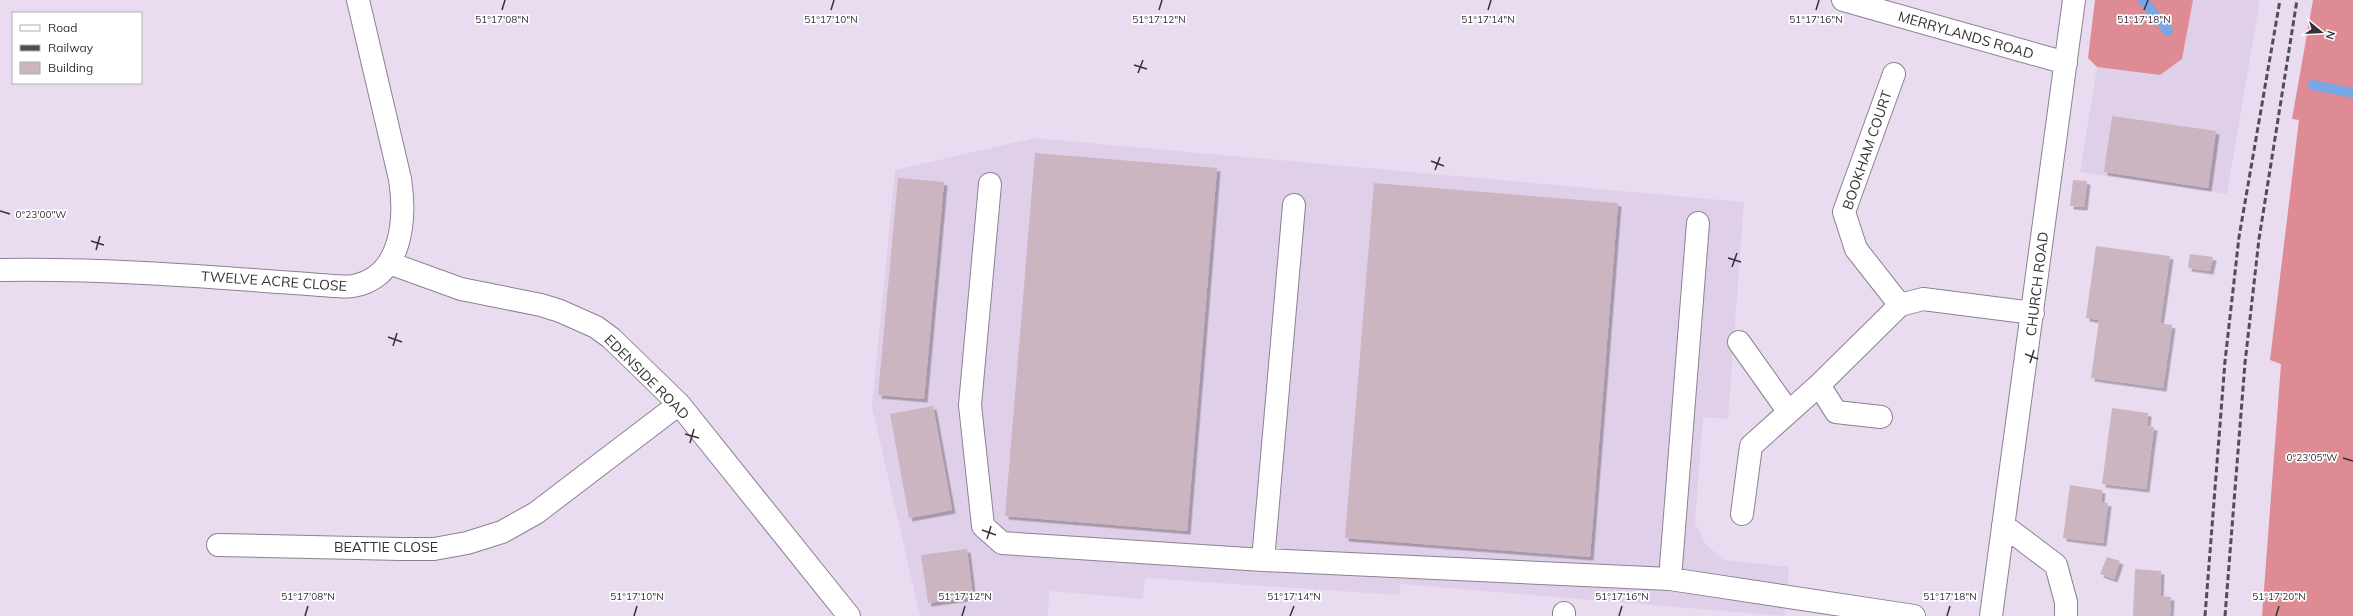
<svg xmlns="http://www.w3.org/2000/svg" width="2353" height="616" viewBox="0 0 2353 616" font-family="Mulish,sans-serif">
<defs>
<filter id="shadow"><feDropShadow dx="3.5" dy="3.5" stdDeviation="0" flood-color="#0004"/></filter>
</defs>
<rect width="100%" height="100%" fill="#e9dcf0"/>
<path fill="#e0cfe8" d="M2193,0H2260L2227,194L2080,172L2097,67L2160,75L2182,59Z
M1034,138L1744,202L1728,419L1703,417L1695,523L1706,545L1725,560L1789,567L1784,616L1400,584L1399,595L1145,578L1143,599L1049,591L1048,616H920L872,407L895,170Z"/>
<path fill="#de8b93" d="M2095,0H2193L2182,59L2160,75L2097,67L2088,58Z
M2313,0H2353V616H2262L2281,364L2270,360L2299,120L2292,119Z"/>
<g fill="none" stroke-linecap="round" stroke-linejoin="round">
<path stroke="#79a6e4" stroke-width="10" d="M2143,0L2168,31
M2313,85L2353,93"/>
</g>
<path fill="#cbb5c1" filter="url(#shadow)" d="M2112,116L2216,131L2208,188L2104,172Z
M1035,153L1217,168L1187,531L1005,516Z
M898,178L944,182L924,399L878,395Z
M2073,180L2087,181L2084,207L2070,206Z
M1374,183L1618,203L1590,557L1345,538Z
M2096,246L2170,256L2160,323L2172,325L2163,388L2091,378L2099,320L2086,318Z
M2190,254L2213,257L2210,271L2188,268Z
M933,406L952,510L909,518L890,414Z
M2112,408L2148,413L2147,426L2154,427L2146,489L2102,484Z
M2070,485L2102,490L2101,502L2108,503L2103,543L2063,538Z
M967,549L973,597L928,603L921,555Z
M2107,557L2120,561L2114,579L2100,574Z
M2135,569L2161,571L2160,596L2171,597L2170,616H2133Z"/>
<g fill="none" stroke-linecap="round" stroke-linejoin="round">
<g stroke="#8c8092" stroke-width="24">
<path id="minor" d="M1843,0L2066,63
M1894,74L1844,212L1856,249L1900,305
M990,184L970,405L983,526L1002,543L1263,560L1670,579L1914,616
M389,263L461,289L541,305L560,311L596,327L611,338L679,404L849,616
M0,270C112,268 223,278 334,286C340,286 347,287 353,286C403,277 406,218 400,179L358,0
M1739,342L1788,411
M1819,385L1836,412L1881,417
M1742,514L1751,446L1819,385L1900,305L1923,299L2033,313
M2003,525L2056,565L2066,602V616
M218,545L401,549H434L467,543L502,532L536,513L679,404
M1263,560L1294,205
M1670,579L1698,223
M1564,616V613
M1991,616L2074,0"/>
</g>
<use href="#minor" stroke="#fff" stroke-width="22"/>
<path stroke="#534d56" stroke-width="3" stroke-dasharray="6 3" stroke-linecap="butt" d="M2205,616L2225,361L2239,237L2280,0
M2225,616L2245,363L2259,239L2297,0"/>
</g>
<path fill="none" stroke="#363138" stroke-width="1.5" d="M502,10L505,0M831,10L834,0M1159,10L1162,0M1488,10L1491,0M1816,10L1819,0M2144,10L2148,0M1134,65L1147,69M1138,73L1143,60M1431,161L1444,166M1435,170L1440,157M0,211L10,214M91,241L104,245M96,250L100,236M1728,258L1741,262M1732,267L1737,253M388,337L402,342M393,346L397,333M2025,354L2038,359M2030,363L2034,350M685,434L699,438M690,443L694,429M2343,458L2353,461M982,530L996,535M987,539L991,526M305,616L308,606M634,616L637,606M962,616L965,606M1290,616L1294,606M1619,616L1622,606M1947,616L1950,606M2276,616L2279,606"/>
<g text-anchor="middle" stroke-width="3.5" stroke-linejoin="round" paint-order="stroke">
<g font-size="14" fill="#363138" stroke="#fff">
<text transform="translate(1966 35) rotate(16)" y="5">MERRYLANDS ROAD</text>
<text transform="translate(1867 150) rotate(-71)" y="5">BOOKHAM COURT</text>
<text transform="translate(274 281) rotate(4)" y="5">TWELVE ACRE CLOSE</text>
<text transform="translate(2037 284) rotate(-83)" y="5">CHURCH ROAD</text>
<text transform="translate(647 377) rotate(45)" y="5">EDENSIDE ROAD</text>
<text x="386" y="552">BEATTIE CLOSE</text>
</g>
</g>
<g font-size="10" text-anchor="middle" fill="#363138" stroke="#fff" stroke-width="3.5" stroke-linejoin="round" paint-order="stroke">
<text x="502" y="23">51°17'08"N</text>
<text x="831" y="23">51°17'10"N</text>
<text x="1159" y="23">51°17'12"N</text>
<text x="1488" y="23">51°17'14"N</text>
<text x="1816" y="23">51°17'16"N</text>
<text x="2144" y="23">51°17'18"N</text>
<text x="41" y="218">0°23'00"W</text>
<text x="2312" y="461">0°23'05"W</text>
<text x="637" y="600">51°17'10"N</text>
<text x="1622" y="600">51°17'16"N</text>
<text x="2279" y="600">51°17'20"N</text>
<text x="308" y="600">51°17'08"N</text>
<text x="965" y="600">51°17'12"N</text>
<text x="1294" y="600">51°17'14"N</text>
<text x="1950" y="600">51°17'18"N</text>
</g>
<rect x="12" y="12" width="130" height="72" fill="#ffffff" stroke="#afadaf"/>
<rect x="20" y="25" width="20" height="6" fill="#ffffff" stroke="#afadaf"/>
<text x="48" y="32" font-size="12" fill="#363138">Road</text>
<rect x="20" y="45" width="20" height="6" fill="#534d56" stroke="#afadaf"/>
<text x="48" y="52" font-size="12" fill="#363138">Railway</text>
<rect x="20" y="62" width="20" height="12" fill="#cbb5c1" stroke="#afadaf"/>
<text x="48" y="72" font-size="12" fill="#363138">Building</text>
<g transform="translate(2321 32) rotate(108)" stroke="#ffffff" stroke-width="3" paint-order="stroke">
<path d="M0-3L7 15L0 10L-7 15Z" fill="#363138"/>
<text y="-6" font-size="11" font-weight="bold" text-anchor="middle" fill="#363138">N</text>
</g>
</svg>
